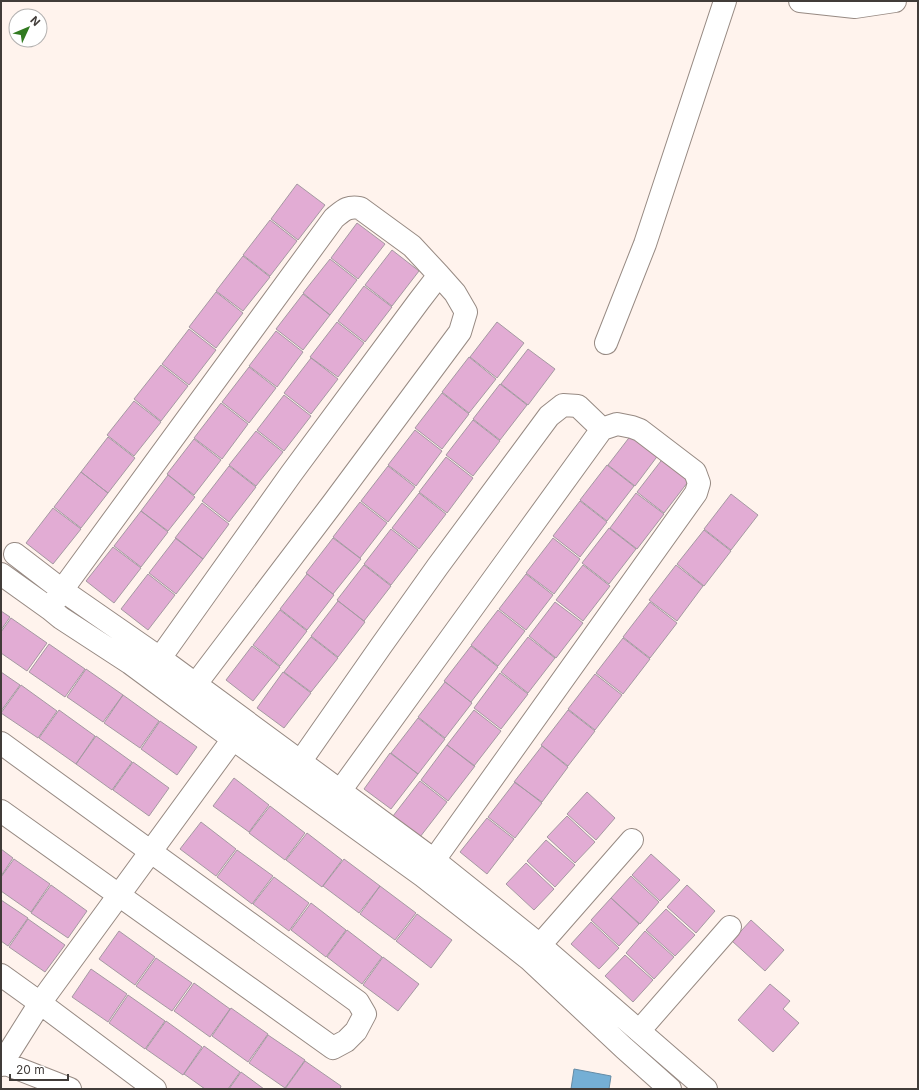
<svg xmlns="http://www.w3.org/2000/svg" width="919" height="1090" viewBox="0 0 919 1090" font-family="Inter,sans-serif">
<rect width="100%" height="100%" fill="#fff3ed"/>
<path fill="#75afd5" stroke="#658ca6" d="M574,1069L611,1076L609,1089H571Z"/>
<path fill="#e2acd4" stroke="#a599a2" d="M297,184L325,205L298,240L271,219Z
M270,220L297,241L270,276L243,255Z
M357,223L385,244L358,279L331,258Z
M392,250L419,271L392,306L365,285Z
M243,256L270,277L243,311L216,291Z
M330,259L357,280L330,315L303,293Z
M364,286L392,307L365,342L338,321Z
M216,292L243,313L216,348L189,327Z
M303,294L330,315L303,350L276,329Z
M337,322L364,343L338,377L310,357Z
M497,322L524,343L497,378L470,357Z
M189,329L216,350L189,385L162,364Z
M276,331L303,352L277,387L249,366Z
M528,349L555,369L528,405L501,384Z
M469,357L496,379L469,413L442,392Z
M311,358L338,379L311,414L284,393Z
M161,365L188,386L161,421L134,399Z
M249,367L276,388L249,423L222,402Z
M500,384L527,405L500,440L473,419Z
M442,393L469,414L442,449L415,428Z
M284,395L311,416L284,451L257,430Z
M134,401L161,422L134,456L107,435Z
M221,403L248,424L222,459L194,438Z
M473,420L500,441L473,476L446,455Z
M415,430L442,451L416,486L388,465Z
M635,430L662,450L635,486L608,465Z
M256,431L283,452L256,486L229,465Z
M108,437L135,458L108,493L81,472Z
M194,439L221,460L194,495L167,474Z
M446,457L473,478L447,513L419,492Z
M664,457L691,478L664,513L637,492Z
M607,465L634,486L607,521L580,500Z
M229,466L256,487L229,522L202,501Z
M388,466L415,487L388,522L361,501Z
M81,472L108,493L81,528L54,507Z
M168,475L195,497L168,531L141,511Z
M419,493L446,514L419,549L392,528Z
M636,493L664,514L637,549L610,528Z
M731,494L758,515L731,550L704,529Z
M580,501L607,522L580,557L553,536Z
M360,502L387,523L360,558L333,537Z
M202,503L229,524L203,559L175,538Z
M53,508L81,529L53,564L26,543Z
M141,511L168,532L141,567L114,546Z
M609,528L636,549L609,584L582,563Z
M391,529L418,550L391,585L364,564Z
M704,530L731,551L704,586L677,564Z
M176,538L203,559L176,594L149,573Z
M333,538L361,559L333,594L306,573Z
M553,538L580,559L554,594L526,573Z
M113,547L141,568L114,603L86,581Z
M364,565L391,586L364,621L337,600Z
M583,565L610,586L583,621L556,600Z
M676,565L703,586L677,621L649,600Z
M148,574L175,595L148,630L121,609Z
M307,574L334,595L307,630L280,609Z
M526,574L553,595L526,630L499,609Z
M338,601L365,622L338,657L311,636Z
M555,602L583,623L556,658L529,636Z
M650,602L677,623L650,658L623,637Z
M280,610L307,631L280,666L253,645Z
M498,610L525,631L498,666L471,645Z
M1,611L10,617L1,630Z
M11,618L47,643L27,671L1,653V632Z
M311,637L338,658L311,692L284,672Z
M528,637L555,658L528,693L501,672Z
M623,638L650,659L623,694L596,673Z
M49,644L85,669L65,697L29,672Z
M252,646L280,667L253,701L226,680Z
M471,646L498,667L471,702L444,681Z
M86,669L123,695L103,722L67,697Z
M1,672L20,685L1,711Z
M283,672L311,693L284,728L257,708Z
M500,673L528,694L501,729L474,708Z
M595,674L622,695L595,730L568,709Z
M445,682L472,703L445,738L418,717Z
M21,685L57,711L38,738L1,713Z
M123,695L159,721L140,748L104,723Z
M59,710L95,736L76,764L39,738Z
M474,710L501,731L474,766L447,745Z
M568,710L595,731L568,766L541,745Z
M418,718L445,739L418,774L391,753Z
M160,721L197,747L177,775L141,749Z
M96,736L132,762L112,790L76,764Z
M447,745L475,766L448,801L421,780Z
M542,746L568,767L542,802L514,782Z
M390,753L418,774L391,809L364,789Z
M133,762L169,788L149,816L113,790Z
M234,778L269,805L249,832L213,806Z
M420,781L447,802L420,837L393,816Z
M515,782L542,803L515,838L488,817Z
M587,792L615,818L596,840L567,814Z
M270,806L305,833L285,860L249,833Z
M567,816L595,842L575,863L547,837Z
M487,818L514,839L487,874L460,852Z
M201,822L236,849L216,876L180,849Z
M307,833L342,860L322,887L286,860Z
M546,840L575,865L555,887L527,861Z
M1,849L13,858L1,876Z
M237,850L273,876L252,904L217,877Z
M651,854L680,880L660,901L632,875Z
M14,859L50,884L31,912L1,891V877Z
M344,859L380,886L359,913L323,886Z
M526,863L554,889L534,910L506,884Z
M631,876L659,902L640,924L611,898Z
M274,877L309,903L289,931L253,904Z
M51,885L87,911L68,938L31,913Z
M687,885L715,911L696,933L667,907Z
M380,886L416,913L395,940L360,914Z
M611,898L639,924L619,946L591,920Z
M1,900L28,918L8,946L1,941Z
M311,903L346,930L326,957L291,930Z
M666,909L695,935L675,956L646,930Z
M417,914L452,940L431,968L396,941Z
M28,919L65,945L45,972L9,947Z
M751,920L784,950L765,971L732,941Z
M591,922L619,948L599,969L571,944Z
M347,930L382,957L362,984L327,957Z
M119,931L155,957L135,985L99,959Z
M645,931L674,957L654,979L626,953Z
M625,955L653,980L633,1002L605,976Z
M383,957L419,984L398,1011L363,985Z
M156,958L192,983L172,1011L136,986Z
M91,969L127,994L108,1022L72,997Z
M194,983L230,1009L210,1037L174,1011Z
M770,984L790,1001L783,1009L799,1023L773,1052L738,1020Z
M128,995L165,1021L145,1049L109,1023Z
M231,1008L268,1034L248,1062L212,1036Z
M166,1021L202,1047L183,1075L146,1049Z
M268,1035L305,1060L285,1088L249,1063Z
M204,1046L240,1072L228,1089H205L184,1074Z
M305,1061L341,1086L340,1089H285Z
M241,1072L264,1089H229Z"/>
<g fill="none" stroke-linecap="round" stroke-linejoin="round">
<g stroke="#978a83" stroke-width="24">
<path id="minor" d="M606,343L645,244L725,1
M15,554L62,590L334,218C344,210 347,206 360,208L412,246L439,275
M1,574L50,609
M160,658L291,474L419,301L439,275L455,293L466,312L460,332L333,503L195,685
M1,743L358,1002L365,1014L356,1031L346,1041L333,1048L1,811
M300,762L381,646L438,566L549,416L563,405L578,406L602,429L340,791
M434,860L696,493L699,483L695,472L640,430L632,427L617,424L602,429
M540,945L632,840
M1,975L40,1003L155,1089
M639,1031L730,927
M1,1062L70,1089
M1,1065L40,1003L233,739
M670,1089L624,1048L529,959L423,876L233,739L130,663L61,618L50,609L62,590L160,658L434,860L540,945L706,1089"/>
</g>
<g stroke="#978a83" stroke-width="24">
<path id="tertiary" d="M800,1L855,7L895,1"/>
</g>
<use href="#minor" stroke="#fff" stroke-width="22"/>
<use href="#tertiary" stroke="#fff" stroke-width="22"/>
</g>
<rect width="919" height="1090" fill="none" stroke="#413c39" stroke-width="4"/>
<g transform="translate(28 28) rotate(46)"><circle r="19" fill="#ffffff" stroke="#b3b1b0"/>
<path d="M0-3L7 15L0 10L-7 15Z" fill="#317a20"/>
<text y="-6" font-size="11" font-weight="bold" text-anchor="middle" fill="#413c39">N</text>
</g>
<path d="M10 1074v6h58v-6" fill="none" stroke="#413c39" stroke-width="2"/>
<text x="16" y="1074" font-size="12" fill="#413c39" stroke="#ffffff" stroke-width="3" paint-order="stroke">20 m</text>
</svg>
